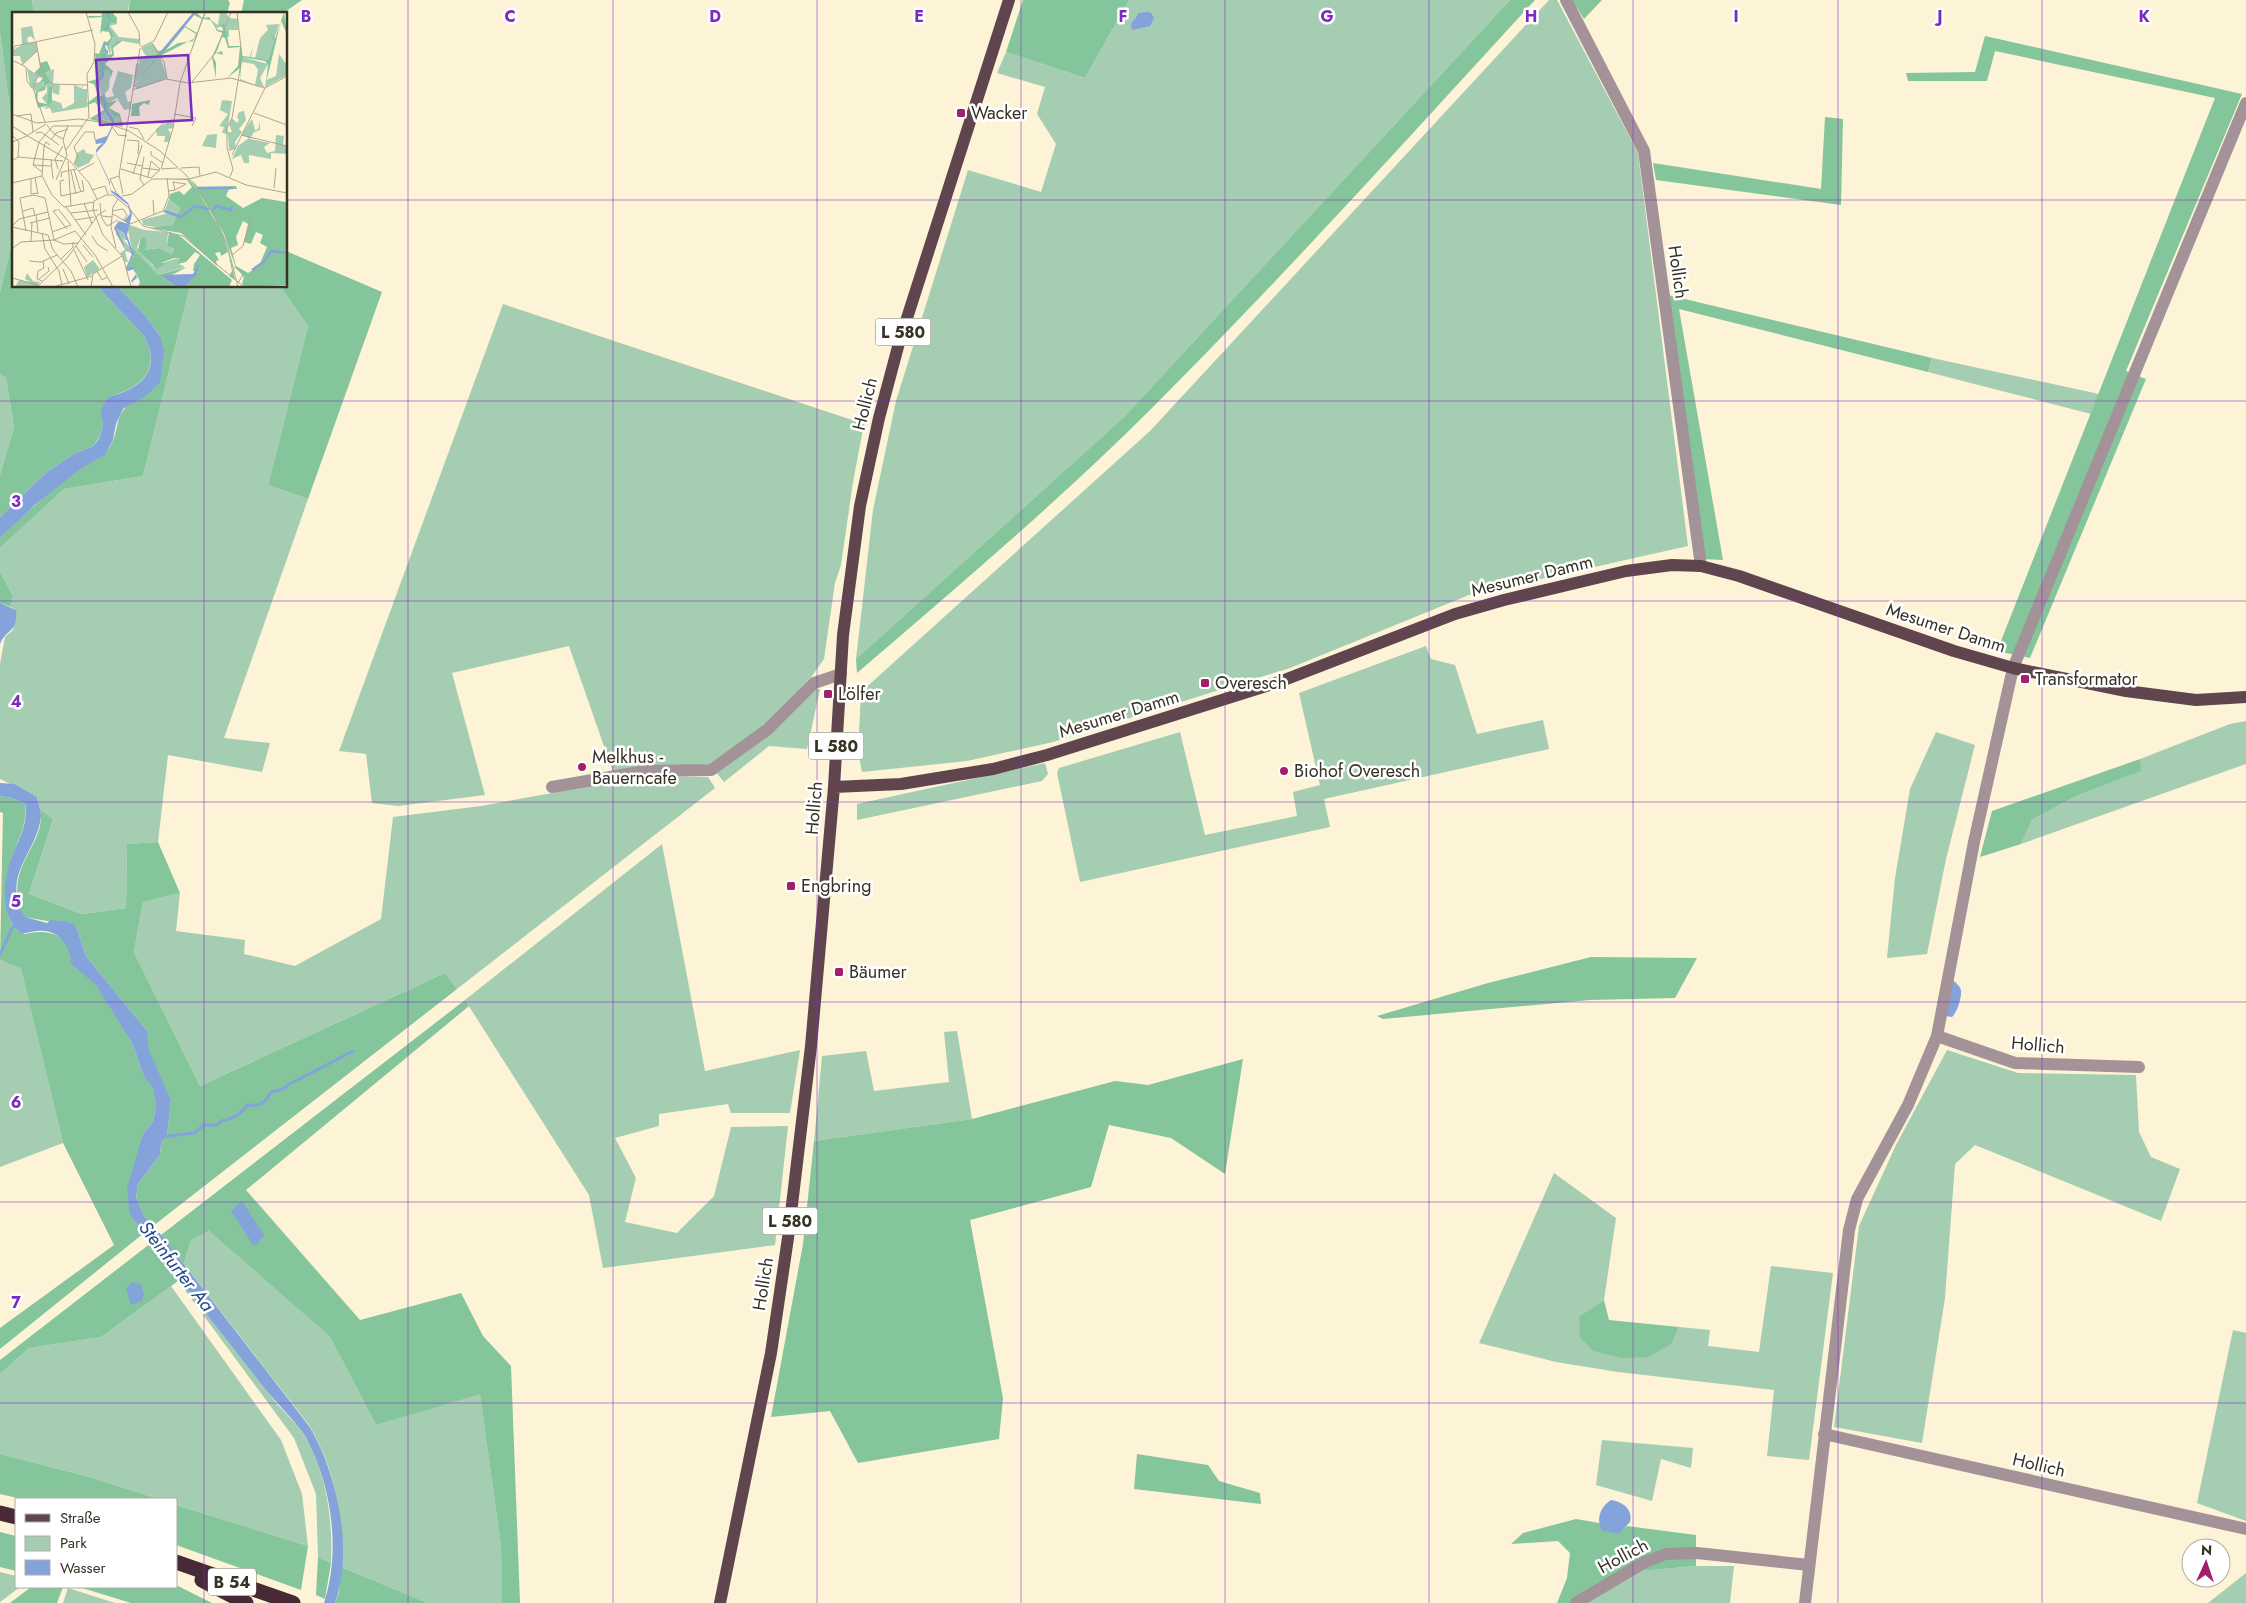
<svg xmlns="http://www.w3.org/2000/svg" width="2246" height="1603" viewBox="0 0 2246 1603" font-family="Jost,sans-serif">
<rect width="100%" height="100%" fill="#fdf3d7"/>
<path fill="#a4cdb1" d="M32,0H130L127,14H34Z
M1129,0H1510L1124,417L856,659L873,510L896,401L968,170L1041,192L1056,144L1037,114L1045,87L997,73L1006,52L1085,78Z
M1549,0H1557L1638,153L1688,546L1469,595L1290,668L1053,742L967,761L862,772L858,752L861,692L1150,431Z
M0,33L14,138V235L0,292Z
M190,286H280L308,326L268,485L308,499L224,738L270,743L262,772L168,755L158,842L127,844L126,908L82,914L29,894L53,819L40,809L37,797L0,779V664L5,637L13,630L16,610L11,607L13,596L0,572V548L64,489L143,476Z
M503,304L864,424L853,482L841,565L835,583L824,659L812,676L764,726L709,764L613,772L569,646L452,673L485,795L398,806L372,803L366,754L339,751Z
M1932,358L2099,394L2091,414L1928,372Z
M0,374L6,378L14,427L0,475Z
M1426,646L1431,659L1455,665L1477,734L1543,720L1549,749L1324,799L1330,827L1080,882L1057,773L1059,768L1180,732L1205,835L1297,816L1293,792L1320,785L1299,693Z
M813,689H820L807,749L769,746L724,782L715,771Z
M2246,721V764L2021,844L2032,820L2076,796L2140,771V759L2230,724Z
M1936,732L1975,745L1946,859L1927,954L1887,958L1895,878L1910,789Z
M1045,763L1048,774L1042,781L857,820V804Z
M646,776L708,777L715,788L457,989L445,973L200,1086L134,952L143,902L180,893L176,931L245,940L244,954L295,966L381,919L393,817L481,806Z
M662,844L705,1071L800,1050L790,1113H731L728,1104L659,1114V1126L615,1138L636,1178L625,1222L677,1233L714,1196L731,1127L788,1126L775,1245L603,1268L589,1195L465,1000Z
M0,960L21,967L63,1143L0,1167Z
M957,1031L972,1119L814,1141L822,1056L866,1051L874,1091L949,1082L944,1032Z
M1947,1050L2018,1073L2136,1075L2139,1132L2151,1157L2180,1169L2161,1221L1975,1145L1955,1164L1945,1298L1922,1443L1834,1427L1859,1226L1896,1145Z
M1554,1173L1616,1218L1604,1300L1579,1318L1672,1343L1679,1327L1710,1330L1708,1346L1759,1352L1771,1266L1833,1273L1809,1460L1767,1456L1774,1390L1618,1372L1556,1362L1479,1343Z
M209,1231L330,1337L376,1425L480,1393L501,1546L502,1603H428L341,1567C344,1517 335,1468 309,1425L184,1264L191,1240Z
M179,1278C211,1318 242,1359 273,1399C283,1412 297,1423 305,1437C327,1474 333,1521 331,1563L318,1557L316,1494L294,1438L178,1281Z
M171,1286L281,1440L302,1494L308,1546L176,1505V1499H159L86,1476L0,1454V1374L29,1348L101,1337Z
M2233,1330L2246,1333V1521L2197,1503Z
M1602,1440L1693,1448L1691,1468L1661,1459L1652,1501L1596,1485Z
M1696,1566H1734L1730,1603H1585L1640,1571Z
M0,1572L16,1576V1587H20L0,1602Z
M2246,1573V1603H2208Z
M68,1588L115,1603H63Z"/>
<path fill="#85c59c" d="M0,0H32L34,14H14V138L0,33Z
M130,0H228L230,3L227,14H128Z
M244,0H302L282,14H241Z
M1023,0H1129L1085,78L1006,52Z
M1510,0H1535C1409,137 1285,275 1153,407C1059,501 957,587 857,673L856,659L1124,417Z
M1572,0H1602L1584,19Z
M1985,36L2242,94L2126,371L2146,379L2030,658L1997,651L2215,98L1995,51L1987,81H1908L1906,73L1975,72Z
M1825,117L1843,119L1841,205L1656,180L1653,163L1821,189Z
M14,235V286H97L144,336C163,371 139,389 108,397L102,410L103,425L99,438L92,447L75,453L47,472L0,517V475L14,427L6,378L0,374V292Z
M286,251L382,292L308,499L268,485L308,326L280,286H286Z
M117,286H190L143,476L64,489L0,548V538C24,514 51,491 78,470C85,465 103,457 107,452C125,426 107,411 146,396L160,336L145,315Z
M1668,295L1932,358L1928,372L1679,309L1723,560L1701,559Z
M0,572L13,596L11,607L0,603Z
M2140,759L2141,771L2076,796L2032,820L2021,844L1980,857L1992,811Z
M0,796L12,798L25,803C28,827 16,842 10,864C4,884 0,926 25,934C49,928 72,935 71,964L96,984L133,1045L143,1075L153,1087L156,1106L153,1121L143,1134L130,1215L144,1233L0,1349V1328L114,1245L63,1143L21,968L0,960L3,813L0,812Z
M40,809L53,819L29,894L82,914L126,908L127,844L158,842L180,893L143,902L134,952L200,1086L445,973L457,989L153,1226L144,1216L136,1199L138,1184L160,1155L161,1144L167,1135L171,1100L147,1048V1031L86,956L76,926L24,917C0,868 48,845 40,809Z
M1591,957L1697,958L1675,998L1590,1000L1383,1019L1377,1016L1488,983Z
M465,1000L469,1006L246,1190L360,1320L461,1293L483,1336L511,1366L520,1603H502L501,1546L480,1394L376,1425L330,1337L209,1231L191,1240L184,1264L161,1235Z
M1243,1059L1225,1174L1171,1138L1109,1125L1091,1187L970,1220L1003,1398L999,1439L858,1463L830,1411L771,1417L803,1244L814,1141L972,1119L1115,1081L1148,1085Z
M151,1243L179,1278L178,1281L101,1337L29,1348L0,1374V1360Z
M1604,1300L1609,1320L1679,1327L1672,1343L1649,1357L1623,1358L1593,1351L1580,1337L1579,1317Z
M0,1454L86,1476L159,1499H22L0,1494Z
M1137,1454L1208,1465L1219,1481L1260,1493L1261,1504L1134,1489Z
M176,1505L308,1546L301,1590L176,1545Z
M1576,1519L1599,1523L1618,1534L1627,1526L1696,1535V1566L1640,1571L1585,1603H1557L1567,1578L1570,1553L1558,1541L1511,1544L1523,1533Z
M0,1532L16,1536V1571L0,1567Z
M318,1557L331,1563L325,1599L316,1595Z
M341,1567L428,1603H335L339,1592Z
M176,1585L212,1603H131L79,1587H176Z
M31,1587H63L57,1603H10Z"/>
<path fill="#83a3da" d="M1147,12L1151,13L1154,18L1150,26L1132,30L1131,24L1139,13Z
M97,286H117L145,315L160,336L164,351L160,382L146,396L123,409L116,424L113,440L106,454L79,470L35,505L0,538V517L47,472L75,453L92,447L99,439L103,425L101,410L108,397C140,389 163,371 144,336Z
M0,603L16,610C18,633 7,628 0,644Z
M0,783L14,784L37,797C38,803 41,810 41,816C37,854 0,875 25,917L47,923L51,920L68,922L76,926L86,956L147,1031L148,1048L171,1100L167,1135L161,1144L160,1155L138,1184L136,1198L144,1216L163,1237L309,1426C337,1471 354,1551 335,1603H324C341,1551 332,1486 306,1438C297,1422 274,1401 262,1385C218,1328 173,1273 130,1215L127,1188L143,1134L153,1121L156,1106L153,1088L143,1075L133,1045L96,985L71,964C71,946 58,929 38,931C32,931 27,934 21,933C0,918 3,884 10,862C17,842 29,825 25,803L12,798L0,796Z
M1953,980C1956,983 1960,986 1961,990C1962,997 1957,1013 1952,1017L1946,1016Z
M242,1201L264,1235L256,1245H253L231,1211Z
M132,1282L141,1285L144,1294L142,1301L131,1305L126,1289Z
M1611,1500C1623,1502 1633,1509 1630,1522L1619,1534L1603,1531C1595,1521 1600,1507 1611,1500Z"/>
<g fill="none" stroke-linecap="round" stroke-linejoin="round">
<path stroke="#83a3da" stroke-width="3" d="M0,955L12,928L15,926
M162,1137L194,1133L204,1125H217L221,1121C231,1120 242,1114 247,1105C261,1106 264,1104 271,1092L283,1089L288,1085L353,1051"/>
<path stroke="#a39399" stroke-width="12" d="M1566,0L1644,151L1701,566
M552,787L645,771L711,770L767,730L814,683L841,674
M1937,1036L2015,1063L2139,1067
M1824,1434L2246,1529
M1576,1603L1645,1562L1666,1554L1697,1553L1809,1565
M1805,1603L1849,1230L1857,1199L1908,1105L1937,1036L1974,842L2013,668L2246,103"/>
<path stroke="#60454f" stroke-width="12" d="M834,787L901,784L993,769L1047,755L1279,682L1455,614L1504,600L1626,571L1672,565L1701,566L1739,576L1954,651L2013,668L2126,691L2196,700L2246,697
M720,1603L771,1353L788,1238L811,1046L834,787L843,635L860,506L879,418L899,343L1009,0"/>
<path stroke="#482a36" stroke-width="15" d="M0,1513L16,1517
M176,1562L293,1603
M202,1580L246,1603"/>
</g>
<path fill="none" stroke="#7b2cbf" stroke-width="1" stroke-opacity="0.55" d="M204,0V14M408,0V1603M613,0V1603M817,0V1603M1021,0V1603M1225,0V1603M1429,0V1603M1633,0V1603M1838,0V1603M2042,0V1603M0,200H14M286,200H2246M204,286V1603M0,401H2246M0,601H2246M0,802H2246M0,1002H2246M0,1202H2246M0,1403H2246"/>
<g fill="#a31f6c" stroke="#fff" stroke-width="2">
<rect x="956" y="108" width="10" height="10" rx="2.5"/>
<rect x="2020" y="674" width="10" height="10" rx="2.5"/>
<rect x="1200" y="678" width="10" height="10" rx="2.5"/>
<rect x="823" y="689" width="10" height="10" rx="2.5"/>
<circle cx="582" cy="767" r="5"/>
<circle cx="1284" cy="771" r="5"/>
<rect x="786" y="881" width="10" height="10" rx="2.5"/>
<rect x="834" y="967" width="10" height="10" rx="2.5"/>
</g>
<g text-anchor="middle" stroke-width="5" stroke-linejoin="round" paint-order="stroke">
<g fill="#fff" stroke="#727066" stroke-width="1">
<rect x="875.5" y="318.5" width="55" height="27" rx="4"/>
<rect x="808.5" y="732.5" width="55" height="27" rx="4"/>
<rect x="762.5" y="1207.5" width="55" height="27" rx="4"/>
<rect x="208" y="1568.5" width="48" height="27" rx="4"/>
</g>
<g font-size="16" font-weight="bold" fill="#363224">
<text x="903" y="338">L 580</text>
<text x="836" y="752">L 580</text>
<text x="790" y="1227">L 580</text>
<text x="232" y="1588">B 54</text>
</g>
<g font-size="18" fill="#363224" stroke="#fff" text-anchor="start">
<text x="971" y="119">Wacker</text>
<text x="2035" y="685">Transformator</text>
<text x="1215" y="689">Overesch</text>
<text x="838" y="700">Lölfer</text>
<text x="592" y="763">Melkhus -<tspan x="592" dy="21">Bauerncafe</tspan></text>
<text x="1294" y="777">Biohof Overesch</text>
<text x="801" y="892">Engbring</text>
<text x="849" y="978">Bäumer</text>
</g>
<g font-size="18" fill="#363224" stroke="#fff">
<text transform="translate(1678 272) rotate(82)" y="6">Hollich</text>
<text transform="translate(865 404) rotate(-76)" y="6">Hollich</text>
<text transform="translate(1532 576) rotate(-14)" y="6">Mesumer Damm</text>
<text transform="translate(1946 628) rotate(18)" y="6">Mesumer Damm</text>
<text transform="translate(1119 714) rotate(-17)" y="6">Mesumer Damm</text>
<text transform="translate(814 808) rotate(-85)" y="6">Hollich</text>
<text transform="translate(2038 1045) rotate(5)" y="6">Hollich</text>
<text transform="translate(763 1284) rotate(-81)" y="6">Hollich</text>
<text transform="translate(2039 1465) rotate(13)" y="6">Hollich</text>
<text transform="translate(1623 1556) rotate(-28)" y="6">Hollich</text>
</g>
<g font-size="19" font-style="italic" fill="#22488a" stroke="#fff">
<text transform="translate(177 1266) rotate(52)" y="7">Steinfurter Aa</text>
</g>
</g>
<g transform="translate(12 12)">
<rect width="275" height="275" fill="#fdf3d7"/>
<path d="M208,0L214,1L217,6L226,7V18H217V25H214V13L205,16L197,7L206,13ZM105,6V12L98,14L107,25L127,27V32L110,29L99,35L98,43L94,32L96,34L102,25L96,12L104,11ZM267,12L262,28L257,18L262,29L256,48L243,46L248,26L256,18L254,13ZM20,14L23,29L19,24L15,26L16,31L24,30L26,39L10,52L8,44H1V38L10,33L9,16ZM140,31L147,44L121,73L124,52L128,51L126,48L134,44L129,36ZM267,42L275,53V63L253,75L254,68L264,64ZM148,44L155,66L126,77L121,74ZM230,45L256,52L248,66L252,75L243,73L246,58L242,52L230,50ZM15,56L31,67L25,65L23,71L32,69L31,78L25,80L18,73ZM42,57L41,72L48,73L47,83L41,81L39,72L35,92L30,86L35,80L33,61ZM93,57L98,60L97,77L90,85L85,70ZM106,59L121,63L119,76L113,80L116,90L119,89V97L112,98L105,86L95,92L92,86L102,84L100,78ZM62,73L69,76L71,73L70,77H75V95L40,101L38,96L32,97L40,89L49,91L51,97L62,91ZM210,88L220,89L215,120H220L217,112L220,106L225,111L227,108L225,105L227,100L232,99L234,108L227,117L230,120L223,130L224,137L217,139L216,122L210,121L212,115L207,114L216,102L208,98ZM96,97L107,103L109,113L85,106ZM240,107L243,118L246,117L248,110V118L242,120L238,127L258,131L252,135L255,141L263,139L264,123L272,124L271,133L275,134V142L259,141V147L237,143V151H232L229,143L220,147L226,134L237,126L229,123ZM159,108L161,112V116L156,117L159,122L157,130H152L153,124H145L144,117ZM205,122L204,136L190,134L195,123ZM72,137L74,141L82,143L77,151L66,156L62,152L65,141ZM157,187L168,196L161,213L150,216L131,213L130,208L157,201L153,198ZM107,210L108,215L111,212L115,213L113,220L108,219L112,221L114,227H111L120,238L113,240L116,250H113L108,241L114,237L104,222L107,216L103,214ZM115,212L132,218L156,220L155,234L162,237L160,242L147,236L131,238L135,232L129,225L125,236L141,254L166,246L167,252L173,255L146,263L119,234ZM81,248L88,257L75,265L72,255ZM15,261L21,269L28,270L25,275H3L7,268L19,270L13,267Z" fill="#a4cdb1"/>
<path d="M91,0H100L105,6L104,11L96,12L102,24L96,34L93,33L95,43L100,42L99,35L105,29H110L101,36L102,43L93,52L101,59L98,67V60L93,57L91,67L85,70L86,79L88,84L93,82L95,91L106,88L97,96L108,102L111,115L77,107L92,98L86,87L85,93L83,90L76,93L77,100L75,91L86,83L82,72L75,70L85,67L83,41L87,42L92,29L95,30L99,26L97,20L90,19L88,22L90,5L77,6L76,4H89ZM96,98L103,105L107,104L108,113L85,106ZM178,0H184L190,6L194,0L192,6L197,5L206,18L212,19L208,12L213,13L217,34H229L230,44L238,45L241,34L239,45L256,48L262,29L256,18L263,27L272,0L275,22L269,9L254,71L256,53L253,49L230,45L228,67L252,77L228,68V56L215,66L226,54L228,35L216,36L213,26L210,25L204,41L210,39L211,43L204,41L201,44L204,51V66L200,45L211,21L205,19L199,8L191,7L179,39L183,26L148,44L132,62L121,73L146,44L140,31L146,39L151,38L181,2ZM182,3L190,7L185,21L173,14ZM173,15L184,22L181,29L166,31L154,38ZM25,40L28,51L35,49L39,58L33,61L38,71L34,72L33,78L26,80L25,90L35,92L37,74H40V88L49,91L40,89L38,93L26,96L23,85L24,80L21,76L25,80L32,74V69L27,71L31,66L22,61L28,55ZM138,88L137,93L132,91L127,95L128,104H119L120,92ZM156,167H176L186,179L211,222L219,249L223,268L217,264L220,259L216,240L209,244L208,240L203,241L207,248L204,249L205,254L169,221L138,216L161,213L168,196L157,187L158,182L167,179L172,183L180,175L175,168ZM179,167L186,175L224,174L225,177H217L214,184L231,196L250,186L274,190L275,273L233,275L230,272L232,265L224,256L212,222ZM231,209L236,212L232,230L239,232L244,220L251,223L248,231L255,235L247,254L236,261L224,254L219,236L226,233L224,225ZM157,220L168,224L220,268L217,275H172L186,260L181,259L182,252L188,243L183,240L174,250L165,252L167,246H162L149,251H154L145,257L126,238L129,225L134,227L135,236L131,238L147,236L160,242L162,237L155,234ZM119,234L146,263L175,255L156,265L149,264L165,275H126L128,270L122,257L116,259L114,256L122,244Z" fill="#85c59c" fill-rule="evenodd"/>
<path d="M95,0L97,1L98,9L96,16L93,18H99L102,25L97,33L93,32V35L92,36L96,39V42L92,44L94,47V49L89,52L93,56L92,58H89L92,61V63L84,72H86L85,79L88,80L87,85H90L93,89L94,92L93,96L101,106L102,110V112L94,130L84,141L98,170V178L105,181L116,191L117,193L120,202L115,223L122,243L115,256L121,255L123,258L125,266L120,270L123,275L119,269L124,262L121,257L115,259L114,256L120,242L112,236L102,216L107,209L116,212L112,209L118,202L116,193L99,180L97,170L84,142V138L86,135L91,131L84,132L83,128L95,124L101,112L92,97V90L87,85L85,79L86,73L84,72L91,62L88,58L92,57L88,52L94,48L91,45L92,43L95,42L92,36V31L97,32L102,25L99,18H92L98,9ZM105,217L112,221L114,227H111L115,228L119,240L113,236ZM188,250L185,262L172,275H165L148,263L181,262Z" fill="#83a3da" fill-rule="evenodd"/>
<path fill="none" stroke="#83a3da" stroke-width="2.5" d="M148,42L183,0M186,176H221M201,198L204,194L219,198L220,194M152,199L169,205L183,194L197,197M240,258L253,249L259,239L275,241"/>
<path fill="none" stroke="#ada68f" stroke-width="1" d="M116,0L127,20L128,34M24,30L29,56L39,72L75,73M140,31L152,50L155,67M129,35L142,29L156,0M0,39L3,34L81,18M0,48L14,55L15,69L20,76M10,53L25,39M29,56L21,76L33,110M180,70L203,41L219,0M120,78L154,67L176,71L219,66L253,76L275,64M242,101L275,113M0,102L25,111L67,107L94,111L117,119L148,139L175,164L197,193L215,232L226,275M162,102L184,106L180,114M4,104L19,102L21,120M35,113L42,122L51,127M99,113L106,123L115,124M0,114L16,124L11,121M117,115L126,117L132,127M73,120H82L83,128M24,121L29,120L47,133M0,123L7,130L6,145M16,123L34,112M229,123L275,134M16,124L58,149L77,171L85,187M39,128L44,121L56,117M115,128L127,129L126,142M135,129L153,109L162,108M0,130L15,124M27,130L41,114H70M27,130L21,153L30,160M38,133L34,130L32,134L30,164L40,183L52,195L82,190M54,138L77,105L75,62L82,50L83,32L74,0M139,139V143L151,151M220,143L253,76M39,147L41,167M0,149L6,145L51,149M56,149L59,194M115,151L130,154M62,152L66,145L62,135L73,120M21,153L39,154M130,156L148,158M169,156L187,155L188,164M46,157L43,147L51,134M109,157L139,166L148,158M149,157L161,116L168,71L193,0M149,157L165,156M62,158L69,180M59,159L64,182M67,159L82,151M121,162L130,133M49,165L50,160L64,157M136,165L139,149L148,157M218,165L221,157L215,136V116L220,106L230,45L225,0M23,166L26,182M19,167V182L26,181M44,168L55,143L51,128L56,113M52,168L48,169L49,184L72,179L70,168M0,171L30,164M132,173L128,167L132,145M262,176L264,156M80,178L93,174L96,182M157,179L163,178L161,170L174,172L163,178M104,180L98,167L107,164M111,182L107,163L128,36M110,184L120,182L140,167H177L204,160L234,173L275,181M8,186L22,183L33,186L42,228M8,186L14,219M141,188L142,203M72,191L80,212M88,191L89,204L100,205M54,195L74,223M45,198L41,199L55,217M11,199L21,196L23,203M100,199L111,197L115,203L111,209M59,201L86,198M101,202L118,212L151,199L157,184L155,166M24,203L26,220M89,205L95,214L106,208M63,208L82,205M18,211L38,206M0,214L7,207L36,200M0,215L36,223L41,238L59,259L66,275M40,220L59,213L46,197M30,221L33,237L47,259L50,273M80,224L86,233L96,239M42,228L52,232L66,231M19,230L20,210M71,233L81,245M64,234L75,250M1,236L9,230L42,228L63,219L83,243L101,275M104,236L99,215L101,195L106,187M62,238L76,268M220,243L231,234L239,205M49,247L61,235V230M17,249L29,250L45,243M222,255L232,261L226,271M51,257L57,272M85,259L90,268L95,265M0,266L26,273M27,267L37,259L36,255M30,269L25,267L26,259L32,256L31,249M25,275L56,245L86,203L94,198M41,275L80,264M79,275L81,262L110,244M119,275L111,245L91,223L81,198L82,189L94,183H101L117,196L131,214L171,224L232,275"/>
<path fill="#7b2cbf" fill-opacity="0.15" stroke="#7b2cbf" stroke-width="2.5" d="M176,43L180,108L88,113L84,48Z"/>
<rect width="275" height="275" fill="none" stroke="#363224" stroke-width="2.5"/>
</g>
<g font-size="16" text-anchor="middle" font-weight="bold" fill="#7b2cbf" stroke="#fff" stroke-width="5" stroke-linejoin="round" paint-order="stroke">
<text x="306" y="22">B</text>
<text x="510" y="22">C</text>
<text x="715" y="22">D</text>
<text x="919" y="22">E</text>
<text x="1123" y="22">F</text>
<text x="1327" y="22">G</text>
<text x="1531" y="22">H</text>
<text x="1736" y="22">I</text>
<text x="1940" y="22">J</text>
<text x="2144" y="22">K</text>
<text x="16" y="507">3</text>
<text x="16" y="707">4</text>
<text x="16" y="907">5</text>
<text x="16" y="1108">6</text>
<text x="16" y="1308">7</text>
</g>
<rect x="15" y="1498" width="162" height="90" fill="#ffffff" stroke="#afada7"/>
<rect x="25" y="1514" width="25" height="8" fill="#60454f" stroke="#afada7"/>
<text x="60" y="1523" font-size="15" fill="#363224">Straße</text>
<rect x="25" y="1536" width="25" height="15" fill="#a4cdb1" stroke="#afada7"/>
<text x="60" y="1548" font-size="15" fill="#363224">Park</text>
<rect x="25" y="1560" width="25" height="15" fill="#83a3da" stroke="#afada7"/>
<text x="60" y="1573" font-size="15" fill="#363224">Wasser</text>
<g transform="translate(2206 1563) rotate(3)"><circle r="24" fill="#ffffff" stroke="#afada7"/>
<path d="M0-4L9 19L0 12L-9 19Z" fill="#a31f6c"/>
<text y="-8" font-size="14" font-weight="bold" text-anchor="middle" fill="#363224">N</text>
</g>
</svg>
